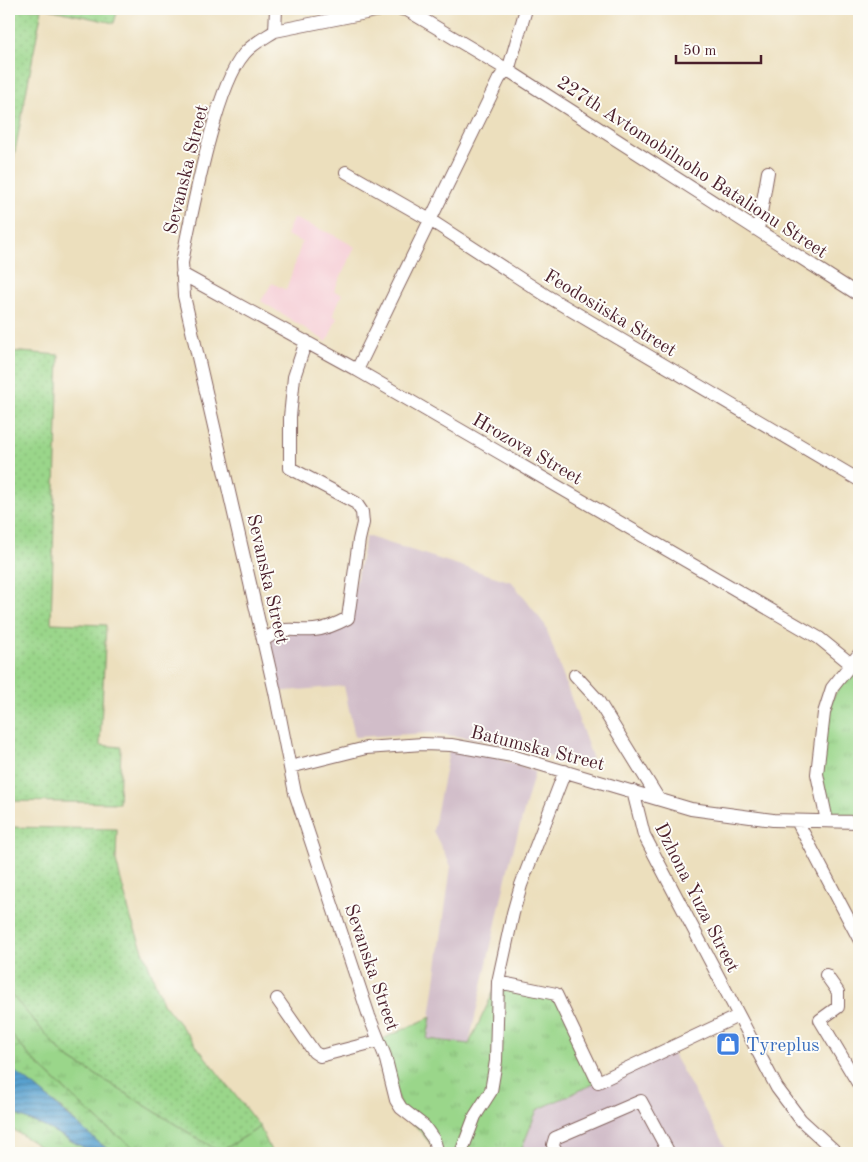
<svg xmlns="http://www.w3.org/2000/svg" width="868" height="1162" viewBox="0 0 868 1162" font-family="'Old Standard TT',serif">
<defs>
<pattern id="grass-tufts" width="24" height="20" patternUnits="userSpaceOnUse" patternTransform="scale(1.25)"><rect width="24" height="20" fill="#9ad68a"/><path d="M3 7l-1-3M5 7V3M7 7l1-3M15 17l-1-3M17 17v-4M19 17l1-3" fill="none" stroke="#86b777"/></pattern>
<pattern id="wetland-marsh" width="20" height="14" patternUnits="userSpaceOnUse" patternTransform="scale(1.25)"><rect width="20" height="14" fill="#9ad68a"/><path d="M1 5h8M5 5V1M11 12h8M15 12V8" fill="none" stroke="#86b777"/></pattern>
<pattern id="garden-dots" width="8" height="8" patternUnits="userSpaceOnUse" patternTransform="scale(1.25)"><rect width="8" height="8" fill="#9ad68a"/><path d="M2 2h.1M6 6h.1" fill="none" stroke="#86b777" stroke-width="1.8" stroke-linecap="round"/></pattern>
<pattern id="water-rules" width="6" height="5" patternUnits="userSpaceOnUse" patternTransform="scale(1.25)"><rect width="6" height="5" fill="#58a1cf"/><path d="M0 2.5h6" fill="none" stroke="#4b83a8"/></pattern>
</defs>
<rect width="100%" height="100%" fill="#fdfcf7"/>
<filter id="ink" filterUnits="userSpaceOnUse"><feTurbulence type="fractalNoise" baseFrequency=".02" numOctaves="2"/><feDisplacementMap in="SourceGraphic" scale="10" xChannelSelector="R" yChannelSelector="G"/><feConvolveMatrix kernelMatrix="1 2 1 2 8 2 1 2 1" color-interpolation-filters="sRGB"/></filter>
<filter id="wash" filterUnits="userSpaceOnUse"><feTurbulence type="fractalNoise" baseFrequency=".0096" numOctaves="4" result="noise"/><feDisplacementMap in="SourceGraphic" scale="20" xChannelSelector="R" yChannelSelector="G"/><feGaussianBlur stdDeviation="1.12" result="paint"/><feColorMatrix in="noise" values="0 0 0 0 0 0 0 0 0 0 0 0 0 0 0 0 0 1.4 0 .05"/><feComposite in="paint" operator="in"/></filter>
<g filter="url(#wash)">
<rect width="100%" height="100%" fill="#ecdfbd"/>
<path fill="#f6cfd7" d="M293,218L336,236L355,247L334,291L342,294L333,315L337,318L327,342L261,301L272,283L286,290L302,242L286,235Z"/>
<path fill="#d1bdc9" d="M366,536L512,582L545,625L592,757L584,765L485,740L431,733L355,737L344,686L275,692L264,640L348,618Z
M449,751L481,753L535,771L508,869L469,1044L427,1039L451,866L433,831Z
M670,1049L729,1153H520L537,1110Z"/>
<path fill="url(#grass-tufts)" stroke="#727a5a" d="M859,654V822L827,821L820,791L824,713Z
M498,982L556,994L598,1082L537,1110L520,1153H438L401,1108L378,1041L431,1017L427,1039L469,1044Z
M9,992L64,1055L220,1152L260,1127L272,1153H141L103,1125L32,1059L9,1032Z"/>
<path fill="url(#wetland-marsh)" stroke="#727a5a" d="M9,1032L32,1059L103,1125L141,1153H113L92,1138L63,1110L37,1089L9,1068Z
M9,1104L19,1116L45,1127L94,1153H50L9,1127Z"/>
<path fill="url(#garden-dots)" stroke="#727a5a" d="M9,9H42L9,183Z
M48,9H118L114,23Z
M9,351L59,355L51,623L106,625L100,745L121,747L119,803L9,801Z
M9,827L117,829L116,861L131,919L163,1003L260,1127L220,1152L64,1055L9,992Z"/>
<path fill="url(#water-rules)" stroke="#51607d" d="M9,1068C47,1092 76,1127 113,1153H94L45,1127L19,1116L9,1104Z"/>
</g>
<g filter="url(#ink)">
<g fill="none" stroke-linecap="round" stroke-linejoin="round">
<g stroke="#83625e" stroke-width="14">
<path id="minor" d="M276,9L275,31C264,38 252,44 244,54C217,85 195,198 186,241L182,263L184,296L275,692L295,793L369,1016L385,1056L396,1100L401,1108L424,1126L434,1140L438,1153
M401,9L407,10L506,69L859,295
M275,31L386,9
M346,172L430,220L547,296L859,480
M758,230L768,172
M182,274L357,370L819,638L851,664
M357,370L499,79L510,64L526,9
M264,640C286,624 290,632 314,630C326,629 337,624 348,618L359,540L363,523L362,512L356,503L290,468V417L294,377L306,341
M575,675L597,699L658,798
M290,767L366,748L423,744L451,745L512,756L691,809L773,820L859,822
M633,791L644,835L777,1088L801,1120L837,1153
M797,821L859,939
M827,821L817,774L824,713L832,688L859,654
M826,975L838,992V1007L820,1020L859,1085
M498,982L556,994L598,1082L738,1016
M277,999L314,1052L320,1056L378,1041
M461,1153L475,1116L491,1091L496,1061L498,982L513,913L521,885L565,771
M557,1153L553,1145L555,1138L641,1101L669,1153"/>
</g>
<use href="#minor" stroke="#fff" stroke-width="12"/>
</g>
</g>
<defs>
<g id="shop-square" transform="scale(1.25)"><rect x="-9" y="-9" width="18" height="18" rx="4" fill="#3f7fe0" stroke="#fdfcf7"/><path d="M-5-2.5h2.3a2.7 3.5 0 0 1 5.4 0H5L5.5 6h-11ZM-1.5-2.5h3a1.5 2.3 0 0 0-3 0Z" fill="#fff"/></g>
</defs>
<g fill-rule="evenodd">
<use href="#shop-square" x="728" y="1044"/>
</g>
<g text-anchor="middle" stroke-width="4" stroke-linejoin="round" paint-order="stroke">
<g font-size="19" fill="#4a1f2b" stroke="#fdfcf7">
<text transform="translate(693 166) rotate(33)" y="7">227th Avtomobilnoho Batalionu Street</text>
<text transform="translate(185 169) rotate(-76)" y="7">Sevanska Street</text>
<text transform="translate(611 312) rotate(31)" y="7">Feodosiiska Street</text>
<text transform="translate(528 448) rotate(30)" y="7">Hrozova Street</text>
<text transform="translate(269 579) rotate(77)" y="7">Sevanska Street</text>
<text transform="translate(538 747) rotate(14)" y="7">Batumska Street</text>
<text transform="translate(698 897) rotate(63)" y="7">Dzhona Yuza Street</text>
<text transform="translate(373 967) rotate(71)" y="7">Sevanska Street</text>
</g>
<g font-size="19" fill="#366cbe" stroke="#fdfcf7" text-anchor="start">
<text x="746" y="1051">Tyreplus</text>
</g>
</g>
<rect width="868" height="1162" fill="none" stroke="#fdfcf7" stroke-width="30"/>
<path d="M676 55v8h85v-8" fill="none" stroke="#4a1f2b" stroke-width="2.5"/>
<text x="683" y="55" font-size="15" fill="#4a1f2b" stroke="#fdfcf7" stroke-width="4" paint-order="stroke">50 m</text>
</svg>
